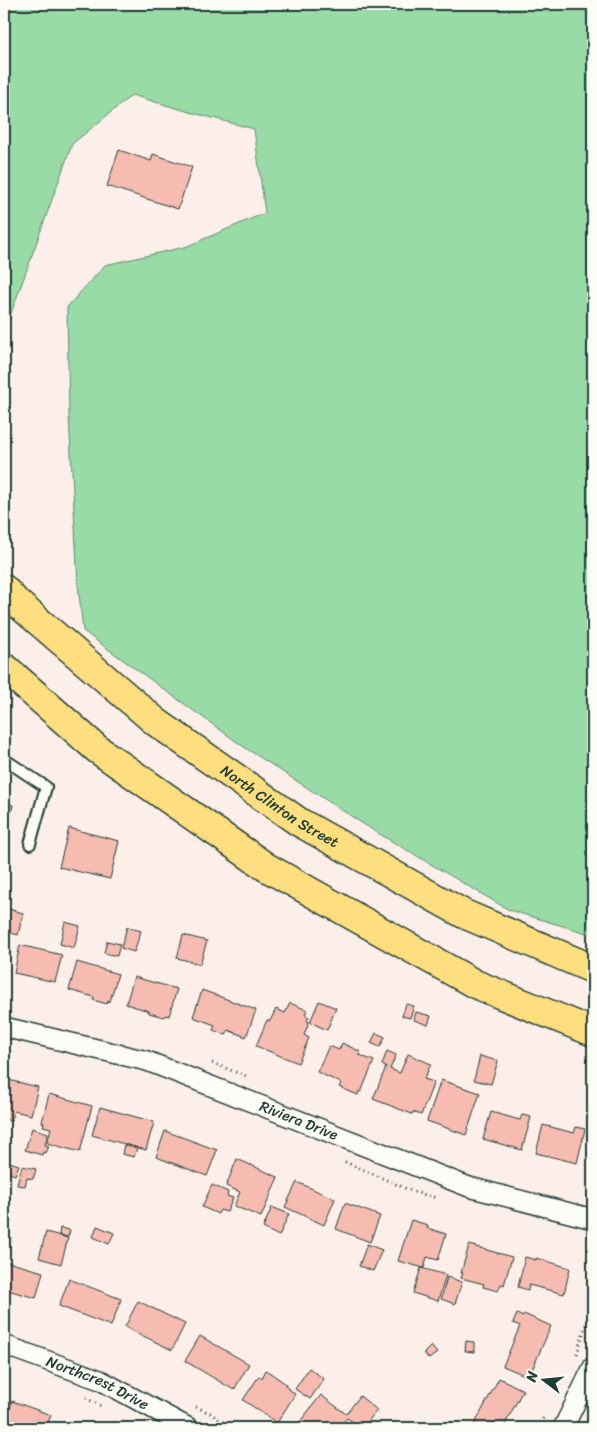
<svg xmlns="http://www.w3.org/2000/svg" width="597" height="1432" viewBox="0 0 597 1432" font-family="Sriracha,sans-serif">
<rect width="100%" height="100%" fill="#fcefe9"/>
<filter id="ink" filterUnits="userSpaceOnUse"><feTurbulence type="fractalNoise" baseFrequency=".02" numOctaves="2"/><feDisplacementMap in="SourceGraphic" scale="10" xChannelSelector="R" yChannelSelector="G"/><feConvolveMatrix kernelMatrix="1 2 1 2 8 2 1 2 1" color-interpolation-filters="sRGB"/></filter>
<g filter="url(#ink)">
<path fill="#99dba6" stroke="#5c8c6d" d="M4,4H593V935L509,910L371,829L244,747L83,631L78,584L69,416L67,307L105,265L185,247L265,213L254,129L186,111L132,95L72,144L4,333Z"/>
<path fill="#f7bcb1" stroke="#1f3d34" d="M119,150L151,161L153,154L192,167L178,209L107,186Z
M4,803L13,805L4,845Z
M69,828L119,841L110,879L59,867Z
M5,908L23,913L18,935L4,931Z
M65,922L80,926L74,948L60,944Z
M127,927L141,931L134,952L121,948Z
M183,935L207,941L200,964L177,958Z
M107,941L120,944L117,956L104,953Z
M20,945L62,955L55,982L14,973Z
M77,962L118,974L110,1001H108L107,1004L93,1000L94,997L69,990Z
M134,977L177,989L169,1016L165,1015L164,1017L149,1013V1011L126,1004Z
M202,990L256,1010L246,1037L228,1030L226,1035L213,1030L215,1025L193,1017Z
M319,1001L336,1008L327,1030L310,1022Z
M290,1003L307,1010L305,1015L309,1017L307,1021L309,1022L304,1035L309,1038L298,1063L256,1046L267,1020L270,1021L276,1009L285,1013Z
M406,1004L414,1006L410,1018L402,1016Z
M416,1012L431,1016L428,1025L414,1020Z
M376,1033L385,1037L380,1047L371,1043Z
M342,1043L361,1052L359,1055L374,1061L361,1092L359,1091L358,1095L339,1087L341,1083L317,1072L329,1046L339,1050Z
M387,1051L396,1055L390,1069L400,1073L408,1054L431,1064L424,1079L434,1082L421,1115L413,1112L412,1114L373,1099L386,1067L382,1065Z
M480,1056L498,1061L491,1084L474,1080Z
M4,1079L38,1087L31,1115L14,1111L11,1121L4,1119Z
M441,1080L480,1093L466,1135L427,1121Z
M49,1094L92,1106L80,1152L47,1143L51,1128L43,1126L44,1123L42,1122Z
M100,1107L154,1122L146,1150L92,1135Z
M491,1112L520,1120L522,1115L531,1117L522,1150L483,1139Z
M543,1125L574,1133L576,1127L585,1129L577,1163L536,1153Z
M32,1128L48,1133L45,1145L49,1146L46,1153L43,1152L42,1155L25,1150Z
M165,1131L217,1150L207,1176L156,1157Z
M124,1145L137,1148L134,1157L122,1154Z
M237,1159L278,1177L261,1217L234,1206L240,1192L226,1186Z
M6,1161L19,1165L15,1175L4,1171Z
M22,1166L36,1169L33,1179L27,1178L25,1186L17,1185Z
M297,1182L335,1199L324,1225L285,1207Z
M212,1185L228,1192L227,1196L233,1198L227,1212L220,1210L218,1214L202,1207Z
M345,1203L380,1216L370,1242L336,1229Z
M272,1207L289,1214L279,1236L263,1228Z
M411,1220L428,1225L427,1228L446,1234L438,1260L427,1257L424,1268L398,1261Z
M97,1226L114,1233L109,1244L93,1237Z
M60,1228L70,1230L68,1237L59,1235Z
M46,1232L68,1238L61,1264L39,1258Z
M367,1244L382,1250L373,1271L359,1266Z
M469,1245L512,1257L504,1285L501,1284L498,1291L483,1287L484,1284L461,1278L463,1273H461Z
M525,1257L536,1260V1258L570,1268L564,1294L529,1285L528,1290L518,1287Z
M4,1261L43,1272L36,1298L4,1289Z
M421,1268L446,1275L438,1301L413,1293Z
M447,1277L462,1282L455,1304L441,1299Z
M69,1279L121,1299L111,1326L59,1306Z
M138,1301L185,1324L172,1350L125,1327Z
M517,1314L523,1317L524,1314L551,1326L529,1377L503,1366L520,1326L513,1323Z
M200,1336L249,1364L234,1390L185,1361Z
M466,1341L474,1342V1352L465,1351Z
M431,1346L437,1353L429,1359L424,1353Z
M309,1368L324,1379L310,1399L295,1389Z
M266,1370L286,1384L285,1386L295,1394L277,1423L243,1400L259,1376L262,1378Z
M499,1378L523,1390L503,1428H475L473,1427Z
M321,1395L346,1414L360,1396L377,1410L363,1428L347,1418L343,1422L347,1426L345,1428H295Z
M12,1401L51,1415L46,1428H4Z"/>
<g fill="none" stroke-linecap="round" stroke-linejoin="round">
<g stroke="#1f3d34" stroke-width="14">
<path id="service" d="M4,761L10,763L46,787L30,844"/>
</g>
<g stroke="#1f3d34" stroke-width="22">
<g id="minor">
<path id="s1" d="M4,1027L147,1061L469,1187L593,1219"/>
<path id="s2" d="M4,1345L100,1380L189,1428"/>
<path d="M563,1428L593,1367"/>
</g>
</g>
<g stroke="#1f3d34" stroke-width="31">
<g id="primary">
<path id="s3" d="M4,589L16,602L156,722L299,822L464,914L593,969"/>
<path d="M4,667L97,749L266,867L475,984L593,1032"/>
</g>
</g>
<path stroke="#1f3d34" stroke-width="3" stroke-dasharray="1 4" stroke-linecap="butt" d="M212,1063L246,1076
M345,1162L414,1192L437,1198
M577,1354L593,1300
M86,1398L103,1407
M196,1407L210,1413L231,1428
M538,1428L544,1417"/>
<use href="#service" stroke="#fdfcf7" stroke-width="10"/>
<use href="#minor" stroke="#fdfcf7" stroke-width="19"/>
<use href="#primary" stroke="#fedf80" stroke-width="28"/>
</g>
</g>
<g text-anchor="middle" stroke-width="4" stroke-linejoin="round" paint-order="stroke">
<g font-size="15" fill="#1f3d34" stroke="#fdfcf7">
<text dy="5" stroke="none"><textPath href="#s3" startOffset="352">North Clinton Street</textPath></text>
<text dy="5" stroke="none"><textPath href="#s1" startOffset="310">Riviera Drive</textPath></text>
<text dy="5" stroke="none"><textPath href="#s2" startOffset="101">Northcrest Drive</textPath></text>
</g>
</g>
<rect width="597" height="1432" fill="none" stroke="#fdfcf7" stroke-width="20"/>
<rect x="10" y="10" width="577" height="1412" fill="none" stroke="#1f3d34" stroke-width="2" filter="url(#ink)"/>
<g transform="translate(544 1380) rotate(286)" stroke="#fdfcf7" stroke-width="4" paint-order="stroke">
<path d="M0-4L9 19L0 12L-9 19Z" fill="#1f3d34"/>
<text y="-8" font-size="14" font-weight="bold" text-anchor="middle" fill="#1f3d34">N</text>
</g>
</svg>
